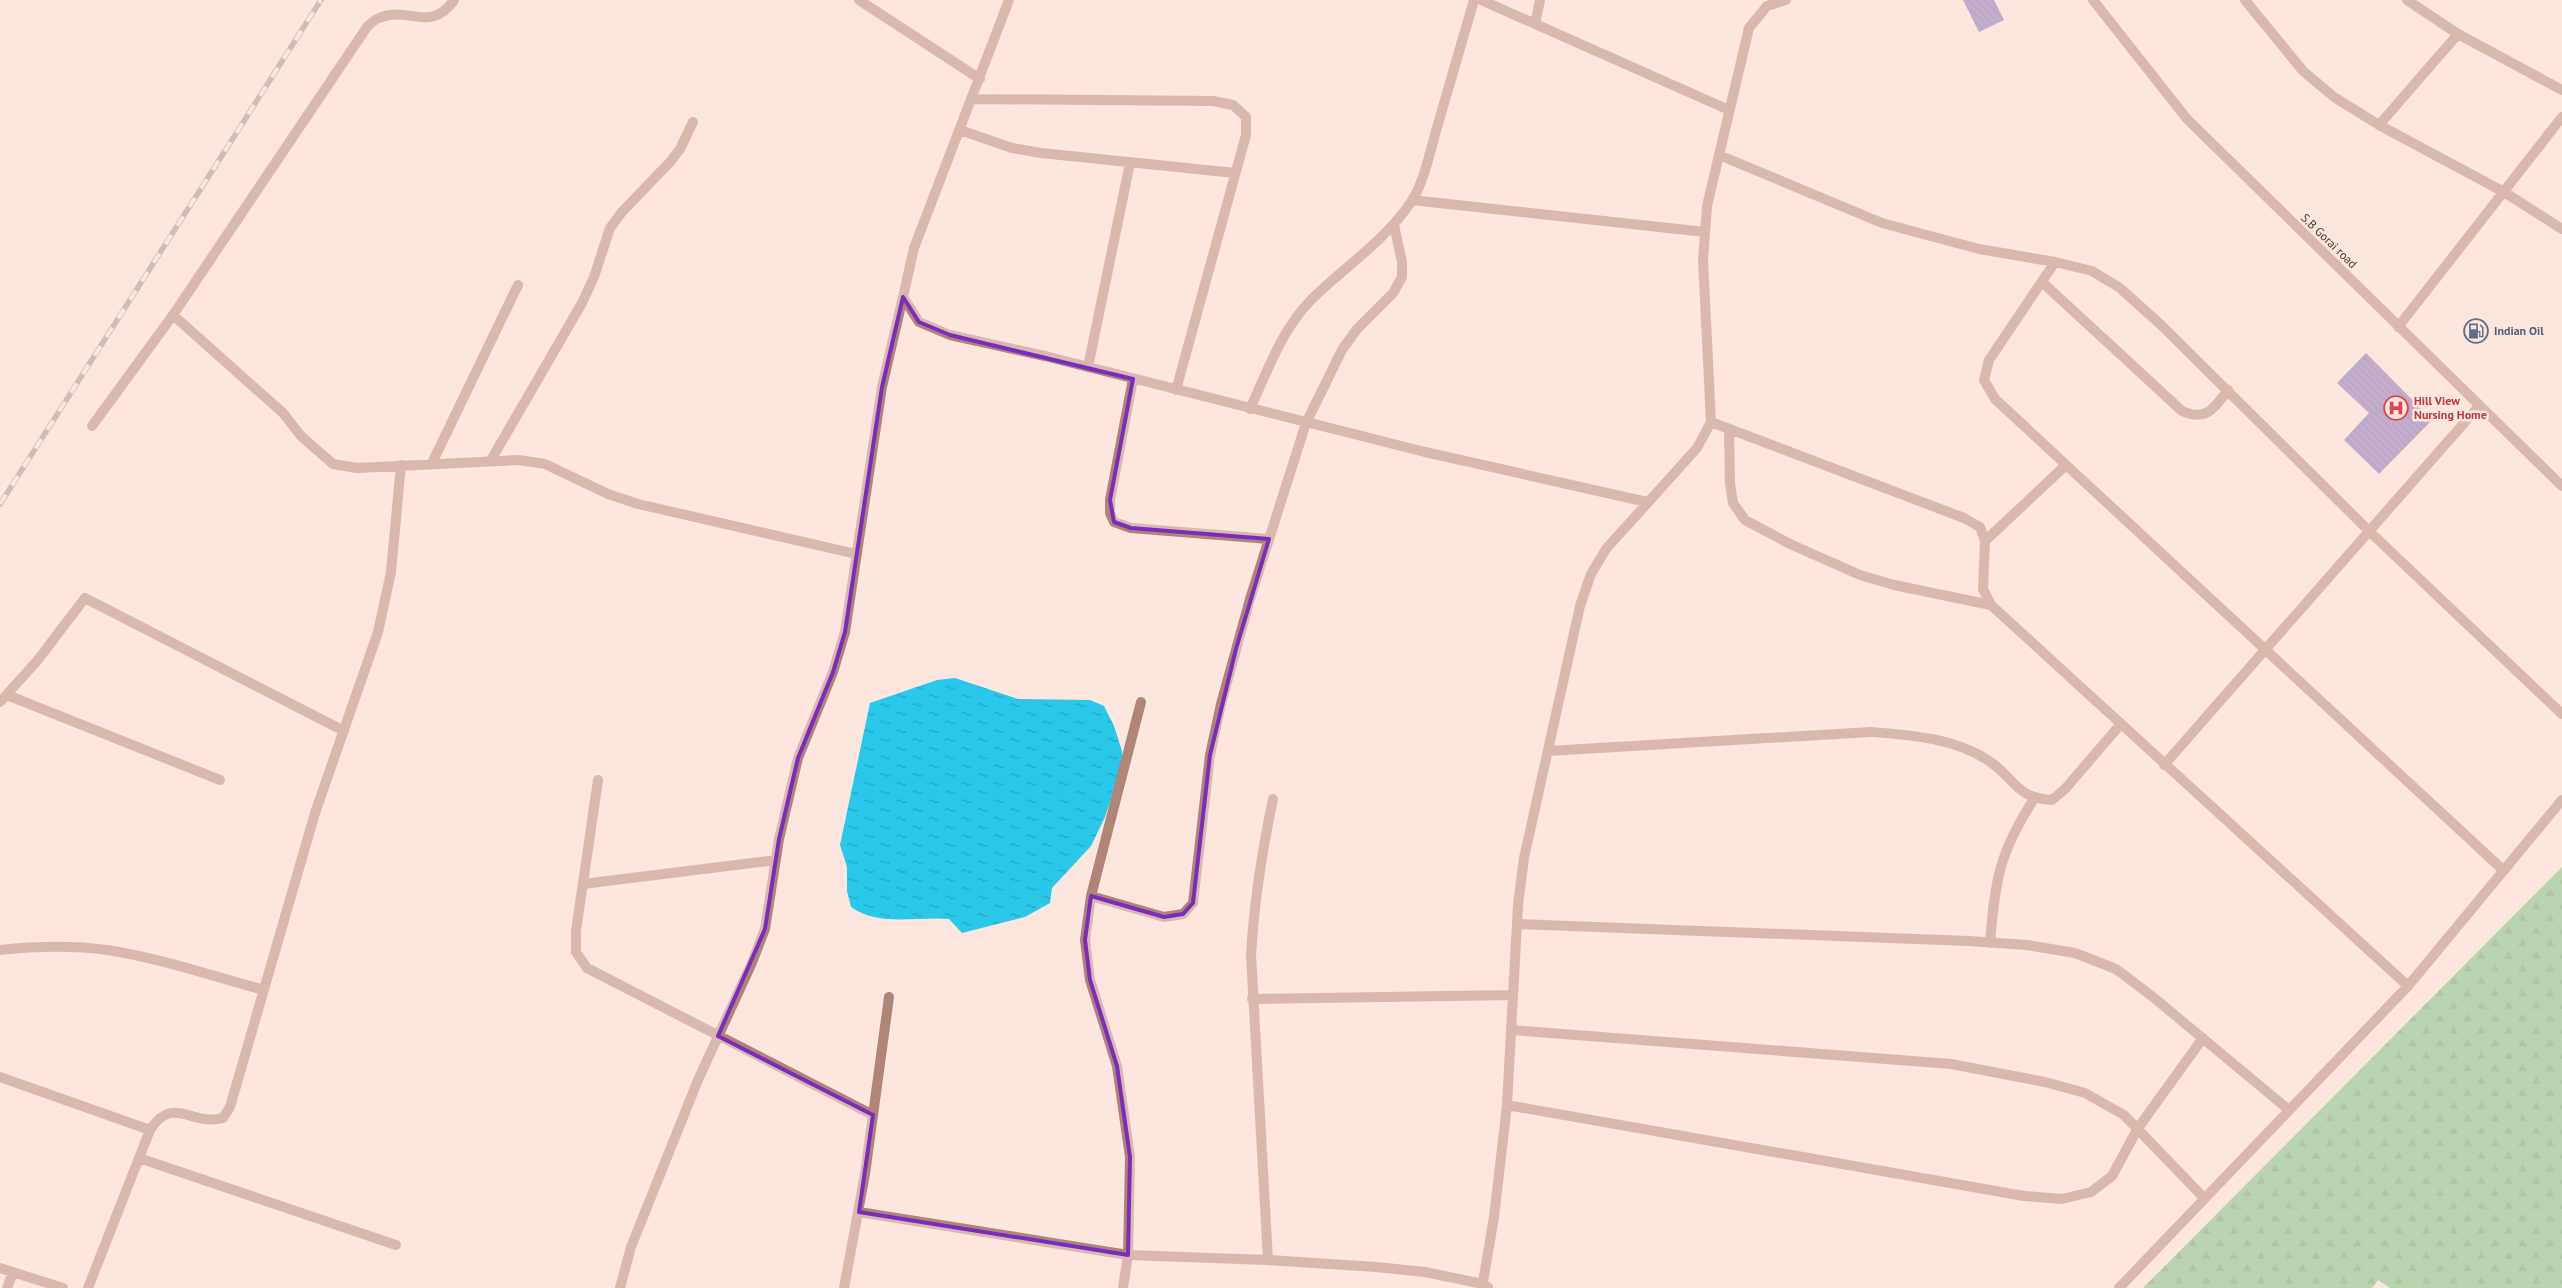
<svg xmlns="http://www.w3.org/2000/svg" width="2562" height="1288" viewBox="0 0 2562 1288" font-family="'PT Sans',sans-serif">
<defs>
<pattern id="forest-firs" width="22" height="20" patternUnits="userSpaceOnUse" patternTransform="scale(1.25)"><rect width="22" height="20" fill="#6bbe78"/><path d="M5 1l3.5 6h-7zM16 11l3.5 6h-7z" fill="#5a9c63"/></pattern>
<pattern id="water-ripples" width="26" height="14" patternUnits="userSpaceOnUse" patternTransform="scale(1.25)"><rect width="26" height="14" fill="#2ac8ea"/><path d="M2 4q2-2 4 0t4 0M15 11q2-2 4 0t4 0" fill="none" stroke="#26a4be"/></pattern>
<pattern id="building-back-hatch" width="6" height="6" patternUnits="userSpaceOnUse" patternTransform="scale(1.25)"><rect width="6" height="6" fill="#735db1"/><path d="M-1 5l2 2M0 0l6 6M5-1l2 2" fill="none" stroke="#8877b6"/></pattern>
</defs>
<rect width="100%" height="100%" fill="#fce6dd"/>
<path fill="url(#forest-firs)" d="M2562,867V1288H2390L2378,1280L2372,1288H2143Z"/>
<path fill="url(#water-ripples)" d="M955,678L1018,699L1090,700L1104,706L1114,726L1122,751V767L1105,817L1091,846L1052,888L1050,903L1025,917L962,933L949,919C916,916 879,927 851,907L847,891V867L840,845L870,703L937,680Z"/>
<path fill="url(#building-back-hatch)" d="M1963,0H1994L2004,20L1979,32Z
M2366,353L2432,420L2379,474L2344,440L2369,413L2337,383Z"/>
<g fill="none" stroke-linecap="round" stroke-linejoin="round">
<path stroke="#b08477" stroke-width="10" d="M859,0L980,79
M1009,0L914,248L903,297L919,322L950,335L1045,356L1425,452L1647,502
M1481,0L1729,110
M2245,0L2303,71L2334,97L2379,125L2504,192L2562,229
M2407,0L2458,34L2562,90
M1535,24L1540,0
M972,99L1213,101L1233,105L1246,117V135L1176,390
M2379,125L2458,34
M960,130L1012,148L1041,153L1235,173
M1719,155L1882,223L1979,249L2055,262L2092,271L2120,288L2160,324L2369,531L2562,714
M1412,200L1705,232
M2055,262L1989,360L1984,380L1995,399L2503,870
M2042,282L2182,411C2207,422 2214,408 2228,390
M173,315L283,413L301,436L333,464L357,468L519,460L545,464L608,494L638,504L856,554
M2398,327L2562,117
M1088,367L1130,163
M1133,379L1110,500V513L1114,522L1131,528L1269,539
M1250,409C1267,372 1282,329 1311,300C1344,267 1384,242 1411,202C1423,185 1430,152 1436,131C1449,87 1461,44 1474,0
M1711,422L1964,518L1980,527L1985,541L1983,589L1991,605L2408,986
M92,426L173,315L367,27C370,24 375,19 379,18C408,5 430,34 454,0
M1729,429L1730,483L1733,503L1745,520L1790,544L1860,575L1894,585L1991,605
M491,460L582,303L594,277L610,228L622,212L670,162L680,149L693,122
M432,463L518,285
M1985,541L2065,466
M7,695L220,780
M0,702L37,661L85,598L344,731
M1548,751L1871,732C1911,735 1955,738 1989,761C2016,779 2015,798 2052,800L2065,789L2120,725
M2164,765L2479,406
M598,780L576,931V952L587,968L873,1115
M583,884L776,860
M1091,896L1164,917L1183,914L1193,903L1210,755L1221,704L1250,599L1306,423L1342,350L1357,329L1393,293L1402,277V262L1394,225
M1517,924L1969,941L2027,945L2075,953L2116,969L2153,997L2289,1110
M1990,943C1995,880 1999,853 2034,799
M0,950C36,946 72,945 107,950C160,958 212,976 264,990
M1252,999L1513,995
M1511,1030L1951,1064L2045,1082L2085,1093L2124,1115L2204,1198
M0,1077L150,1130
M1507,1105L2024,1196L2062,1199L2091,1192L2112,1176L2138,1128L2203,1038
M139,1158L396,1245
M859,1212L1128,1255L1268,1260L1376,1267L1425,1272L1483,1284L1488,1287
M1268,1260L1251,955C1254,902 1262,851 1273,799
M0,1268L63,1288
M7,1288L13,1272
M88,1288L150,1130C173,1094 192,1127 223,1118L230,1107L315,813L378,632L391,572L401,465
M620,1288L631,1247L698,1080L751,965L765,929L779,839L798,758L833,672L845,632L882,387L903,297
M844,1288L865,1174L889,997
M1123,1288L1128,1255L1130,1157L1117,1066L1090,980L1085,940L1091,896L1141,702
M1482,1288L1494,1217L1507,1105L1518,905L1524,858L1580,606L1591,574L1606,549L1697,448L1711,422L1703,260L1707,206L1749,28L1767,6L1786,0
M2119,1288L2408,986L2562,800"/>
<path stroke="#b08477" stroke-width="10" d="M2093,0L2187,119L2562,486"/>
<g stroke="#9a8a83" stroke-width="5.5">
<path id="rail" d="M0,504L321,0"/>
</g>
<use href="#rail" stroke="#fce6dd" stroke-width="4" stroke-dasharray="11" stroke-linecap="butt"/>
</g>
<path d="M0 0H2562V1288H0ZM903,297L919,322L950,335L1133,379L1110,500L1114,522L1131,528L1269,539L1236,649L1210,755L1193,903L1183,914L1164,917L1091,896L1085,940L1090,980L1117,1066L1130,1157L1128,1255L859,1212L873,1115L718,1036L765,929L779,839L798,758L833,672L845,632L882,387Z" fill="#fce6dd" fill-opacity=".55" fill-rule="evenodd"/>
<path fill="none" stroke="#7b2cbf" stroke-width="4" stroke-linejoin="round" d="M903,297L919,322L950,335L1133,379L1110,500L1114,522L1131,528L1269,539L1236,649L1210,755L1193,903L1183,914L1164,917L1091,896L1085,940L1090,980L1117,1066L1130,1157L1128,1255L859,1212L873,1115L718,1036L765,929L779,839L798,758L833,672L845,632L882,387Z"/>
<defs>
<g id="fuel-ring" transform="scale(1.25)"><circle r="9.5" fill="#fce6dd" stroke="#5c6f8a" stroke-width="1.5"/><path d="M-5.5-6h7V0h2V4h1.3V-2.5L3-4.5l.8-.8L6-3V5H2.5V1h-1V6h-7ZM-4.2-4.7v3.2H.2V-4.7Z" fill="#5c6f8a"/></g>
<g id="hospital-ring" transform="scale(1.25)"><circle r="9.5" fill="#fce6dd" stroke="#e0444e" stroke-width="1.5"/><path d="M-5-5h3v3.5h4V-5h3V5h-3V1.5h-4V5h-3Z" fill="#e0444e"/></g>
</defs>
<g fill-rule="evenodd">
<use href="#fuel-ring" x="2476" y="331"/>
<use href="#hospital-ring" x="2396" y="408"/>
</g>
<g text-anchor="middle" stroke-width="5" stroke-linejoin="round" paint-order="stroke">
<g font-size="12" fill="#453b36" stroke="#fce6dd">
<text transform="translate(2329 241) rotate(44)" y="4">S.B Gorai road</text>
</g>
<g font-size="12" font-weight="bold" fill="#4e5e75" stroke="#fce6dd" text-anchor="start">
<text x="2494" y="335">Indian Oil</text>
</g>
<g font-size="12" font-weight="bold" fill="#be3a42" stroke="#fce6dd" text-anchor="start">
<text x="2414" y="405">Hill View<tspan x="2414" dy="14">Nursing Home</tspan></text>
</g>
</g>
</svg>
